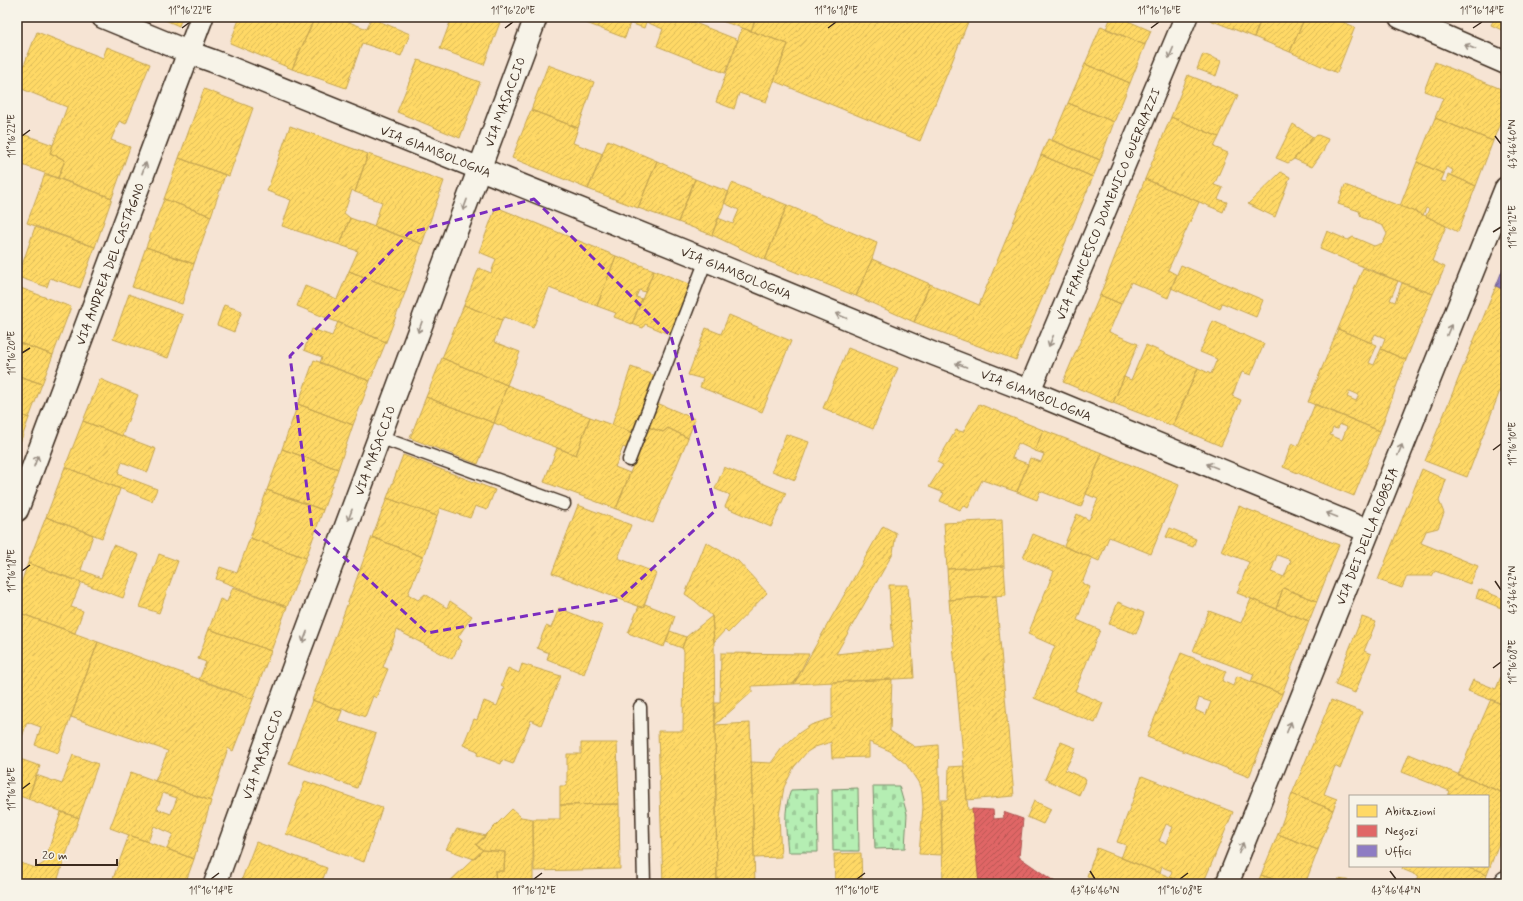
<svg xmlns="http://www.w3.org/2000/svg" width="1523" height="901" viewBox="0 0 1523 901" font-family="Mynerve,sans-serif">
<defs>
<pattern id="cemetery-stones" width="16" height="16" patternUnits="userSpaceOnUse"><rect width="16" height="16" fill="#b5eeb3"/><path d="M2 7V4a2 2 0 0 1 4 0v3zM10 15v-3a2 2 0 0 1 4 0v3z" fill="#9dcc9a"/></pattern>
<pattern id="homes-hatch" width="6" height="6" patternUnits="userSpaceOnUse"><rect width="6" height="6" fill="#ffd966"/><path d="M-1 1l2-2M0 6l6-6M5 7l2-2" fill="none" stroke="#dbba58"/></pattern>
<pattern id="shops-hatch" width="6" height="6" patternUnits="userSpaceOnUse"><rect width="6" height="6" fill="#e06666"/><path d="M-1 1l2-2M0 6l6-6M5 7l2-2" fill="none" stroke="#b75453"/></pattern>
<pattern id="offices-hatch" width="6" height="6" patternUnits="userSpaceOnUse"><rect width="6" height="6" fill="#8e7cc3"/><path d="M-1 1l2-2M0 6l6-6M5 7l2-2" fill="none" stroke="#75669e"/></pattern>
</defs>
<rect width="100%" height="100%" fill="#f6e4d4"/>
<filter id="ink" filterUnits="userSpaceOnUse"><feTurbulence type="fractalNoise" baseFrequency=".025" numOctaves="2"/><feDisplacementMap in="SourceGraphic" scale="8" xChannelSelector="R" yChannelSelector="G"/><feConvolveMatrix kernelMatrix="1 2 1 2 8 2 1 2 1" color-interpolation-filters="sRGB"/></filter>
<g filter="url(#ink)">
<path fill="url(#cemetery-stones)" stroke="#788c68" d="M873,786H899L907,814L905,848L875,849Z
M858,788L859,851H833L832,789Z
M817,789L818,852H788C786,831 783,810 791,790Z"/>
<path fill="url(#homes-hatch)" stroke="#c4a450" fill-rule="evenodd" d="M158,17H182L179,26Z
M240,17H315L292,69L230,43Z
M315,17H336L367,29L371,18L410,34L401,56L362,43L346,88L292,69Z
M452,17H502L484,65L440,49Z
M571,17H680L738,40L725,73L657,46L663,29L646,22L644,28L630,23L625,38Z
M710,17H756L751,31Z
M756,17H970L920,141L774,81L788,44L751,31Z
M1111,17H1119L1151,31L1145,45L1106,29Z
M1212,17H1262L1254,37L1210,20Z
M1262,17H1305L1290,52L1254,37Z
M1305,17H1331L1355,27L1337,73L1290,52Z
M1495,17H1506V32L1491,25Z
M1101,26L1145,45L1130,83L1085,64Z
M742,28L788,44L766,102L739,93L734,109L716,102Z
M37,32L103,58L107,47L150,64L126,124L119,121L111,140L130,147L112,198L58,178L65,160L50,153L67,107L17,87V83Z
M1203,54L1221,61L1216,76L1197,69Z
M418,60L480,82L460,138L397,112Z
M1435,62L1506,91V108L1493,141L1435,118L1443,98L1424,91Z
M1085,64L1130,83L1114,122L1068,103Z
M548,65L594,82L578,128L531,110Z
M1188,75L1238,95L1219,137L1171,117Z
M204,89L253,108L229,176L179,158Z
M1068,103L1114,122L1100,160L1052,140Z
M531,110L578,128L573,143L603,154L588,189L512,158Z
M1171,117L1219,137L1214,147L1228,153L1214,185L1223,188L1218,199L1227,202L1223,212L1145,179Z
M1435,118L1493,141L1476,186L1451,175L1453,170L1446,167L1444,174L1417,162Z
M1293,124L1313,137L1294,159L1288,163L1276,158Z
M290,126L368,154L355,192L352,190L344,213L350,218L340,245L282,226L291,200L267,191Z
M17,132L53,145L50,153L65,160L58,178L17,163Z
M1318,135L1328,139L1323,152L1312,167L1294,159L1313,137Z
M1048,139L1100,160L1093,177L1041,155Z
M608,140L657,161L638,208L588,189Z
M368,154L444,181L422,244L374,226L382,202L355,192Z
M1041,155L1093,177L1016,360L914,322L930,284L979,305Z
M179,158L225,175L211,216L164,199Z
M657,161L695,179L678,222L638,208Z
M1417,162L1444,174L1441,181L1446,182L1448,174L1476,186L1458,232L1426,216L1429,209L1426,208L1423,215L1400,206Z
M1281,172L1290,177L1275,217L1248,204Z
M45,174L112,198L95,247L27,223Z
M695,179L729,192L712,235L678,222Z
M1145,179L1199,202L1168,270L1177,275L1168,298L1131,282L1121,304L1100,295Z
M732,183L787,205L765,260L712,235L718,218L733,224L739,210L724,203Z
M1345,185L1426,216L1446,226L1432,261L1445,267L1433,294L1398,281L1320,249L1327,231L1348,240L1353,237L1374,246L1383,243L1387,234L1383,226L1361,217L1359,211L1338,204Z
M164,199L211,216L194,264L146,247Z
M787,205L877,243L872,259L856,296L765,260Z
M496,207L616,256L597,306L549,288L533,328L504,317L502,320L464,305L479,268L491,273L496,259L479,252Z
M350,218L422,244L405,293L349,271L358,251L340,245Z
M35,227L95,247L80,288L50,278L47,287L18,277Z
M146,247L194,264L182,304L132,287Z
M616,256L654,270L645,292L639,290L636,297L642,299L632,324L614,317L616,313L597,306Z
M872,259L930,284L914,322L856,296Z
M1181,265L1263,300L1256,317L1222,303L1220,309L1171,288Z
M1363,268L1398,281L1390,300L1395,302L1402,283L1433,294L1406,360L1381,349L1385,338L1375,334L1371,343L1338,329Z
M654,270L691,285L671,335L645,324L643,328L632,324Z
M349,271L405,293L386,342L297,306L305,286L337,299Z
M1496,286L1506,291V375L1467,477L1425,461Z
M18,287L71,307L53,355L17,342Z
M129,294L183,315L168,358L113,339Z
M1100,295L1121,304L1109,332L1138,344L1113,403L1063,382Z
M224,305L242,311L234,332L217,325Z
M464,305L502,320L494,342L520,352L507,385L442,358Z
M729,315L791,341L762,412L700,387L703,379L688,375L706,328L721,334Z
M1213,321L1264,344L1251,375L1242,372L1232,396L1241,400L1221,446L1173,426L1198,368L1211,374L1217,359L1200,352Z
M338,322L386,342L370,381L320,363L322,357L304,350L312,329L332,336Z
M1338,329L1377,345L1369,363L1374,365L1381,349L1406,360L1380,431L1308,402ZM1350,391L1359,395L1356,401L1347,397Z
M17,342L53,355L42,384L17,375Z
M1146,345L1198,368L1173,426L1113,403L1124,377L1131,380Z
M848,348L898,368L873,429L823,408Z
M442,358L507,385L494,423L426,397Z
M314,360L370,381L353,425L298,404Z
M631,367L656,376L634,433L612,425Z
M17,375L42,384L29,418L17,413Z
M100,379L138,395L122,436L83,421Z
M507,385L590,417L576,455L494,423Z
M426,397L494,423L478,464L410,438Z
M657,403L695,419L688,438L668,428L663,432L648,427Z
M298,404L353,425L338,469L282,449Z
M979,404L1043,430L1035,451L1018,443L1012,458L1028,464L1017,492L982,480L968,508L963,505L960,510L940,501L944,493L929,487L943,465L937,462L956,430L963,432Z
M1315,404L1380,431L1354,496L1283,467L1292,443L1298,446ZM1339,424L1347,427L1342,440L1330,435L1333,428L1338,429Z
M17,413L29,418L17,451Z
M590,417L634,433L628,449L623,447L615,467L630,473L616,509L544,482L557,448L576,455Z
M83,421L156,449L148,472L122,462L118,474L157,489L152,501L65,467Z
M648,427L663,432L668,428L688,438L653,523L616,509Z
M1043,430L1102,453L1081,507L1040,491L1037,500L1017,492L1030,458L1041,462L1044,454L1035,451Z
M786,434L809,442L795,480L772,471Z
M282,449L338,469L323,510L267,490Z
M1102,453L1179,485L1151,554L1109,537L1099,561L1064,546L1077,514L1089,520L1098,499L1086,494Z
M403,455L495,490L487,510L475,506L470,518L440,508L437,516L387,498Z
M65,467L120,489L102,538L46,517Z
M724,467L786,493L771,527L725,507L730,495L715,489Z
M1422,469L1446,480L1439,501L1444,513L1438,528L1426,531L1421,543L1478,566L1470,584L1435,571L1432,576H1407L1402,588L1378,580Z
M267,490L323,510L306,558L250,538Z
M387,498L437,516L423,557L372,537Z
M578,505L631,525L618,558L656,573L643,608L552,573Z
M1239,506L1339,545L1317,601L1283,588L1276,609L1237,593L1249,562L1221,551ZM1277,555L1291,560L1284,577L1271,572Z
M46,517L93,535L81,570L101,578L113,545L139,555L123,598L28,563Z
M1002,520L1004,566L947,569L944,523Z
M883,526L896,533L893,553L836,654L893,648L889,585H908L914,678L794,684Z
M1170,528L1196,539L1193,547L1166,537Z
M1033,534L1092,558L1082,583L1090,587L1077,620L1100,630L1075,691L1103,703L1095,723L1034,698L1055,646L1028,634L1054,571L1023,558Z
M372,537L423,557L408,594L418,600L425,594L447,608L450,601L472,616L458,637L462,641L452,659L397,630L383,667L388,669L376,698L373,696L365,717L342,708V711L312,700Z
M250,538L306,558L287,607L216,579L220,567L237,573Z
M706,542L738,561L767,593L728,633L725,630L714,642L712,616L695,601L685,594Z
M159,554L178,561L159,613L140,607Z
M28,563L81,582L71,607L83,611L75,633L17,612V595Z
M1004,566L1006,595L949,600L947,569Z
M233,587L287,607L271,651L209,629L220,599L227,602Z
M1283,588L1317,601L1309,621L1276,609Z
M1479,589L1506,600V610L1476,598Z
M996,596L1014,796L967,800L949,600Z
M1251,599L1309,621L1282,694L1251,682L1254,674L1193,651L1209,611L1241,623Z
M1118,602L1144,613L1136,634L1109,624Z
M645,604L675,616L664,647L628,633L639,606L643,608Z
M559,608L603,626L584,674L547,659L549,653L537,648L546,626L551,628Z
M17,612L98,642L58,753L35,745L41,727L27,722L22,737L17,735Z
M712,616L714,642L717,884H663L658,731H683L684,651L682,648L686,637Z
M1362,617L1376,622L1364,651L1371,654L1355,693L1335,685Z
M209,629L271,651L253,699L199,680L206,662L198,659Z
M670,631L686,637L682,648L666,642Z
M98,642L253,699L233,751L228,748L211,801L155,781L168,751L71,717Z
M721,653L809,654L794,684L752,686V692L715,725L714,703H720Z
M1181,653L1226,671L1222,681L1233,686L1237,676L1282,694L1249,777L1147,737ZM1199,698L1211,702L1206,715L1195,710Z
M522,664L561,676L541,725L531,720L513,764L502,760L501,764L477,755L478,751L463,745L474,719L477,720L484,701L497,706L504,688L501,686L508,668L519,673Z
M1506,664V706L1468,691L1473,680L1496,689Z
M892,679L890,731L915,747L938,745L942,855L919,854L923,807L922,792L918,782L906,764L890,751L869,742V757L832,758L831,742L815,747L807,752L794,767L784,787L779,816L781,857L754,858L751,762L771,763L782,748L799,733L811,725L832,718V682Z
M1491,699L1506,706V794L1458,775Z
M312,700L342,711L338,721L376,734L357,788L289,763Z
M1331,700L1362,712L1340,769L1335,766L1324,794L1337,799L1333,810L1292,794Z
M750,723L755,884H717L715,725Z
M1061,742L1076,748L1065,770L1086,779L1079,795L1045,779Z
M581,743H617L619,804L560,805V786H567V754H581Z
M1409,754L1506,794V824L1487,875L1464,866H1488V796H1448L1450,791L1402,772Z
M73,755L98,764L79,818L28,799L36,775L62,784Z
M17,758L40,766L28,799L17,795Z
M964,766L968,810L972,809L979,884H943L941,800H948L949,767Z
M131,772L211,801L194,859L167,849L173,834L154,826L148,842L110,828ZM163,793L177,798L171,814L157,809Z
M1142,776L1233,812L1203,884H1187L1170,877L1172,871L1162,867L1160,873L1121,858L1126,845L1117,842ZM1166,824L1173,827L1166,844L1159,841Z
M305,781L382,808L364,862L286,834Z
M1292,794L1333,810L1318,850L1278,834Z
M1034,801L1051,809L1043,824L1027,817Z
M619,804L620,869L534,871L533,819H560V805Z
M512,809L521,817L533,819V884H496L495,871H504L505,852L483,850L476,845Z
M61,812L79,818L56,884H17V862L36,868L44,863Z
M457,829L486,836L476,845L483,850L474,859L446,849Z
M1278,834L1318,850L1305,884H1287L1261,875Z
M129,835L194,859L185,884H111Z
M256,842L327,868L321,884H240Z
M1097,848L1170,877L1187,884H1109L1087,876Z
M483,850L505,852L504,871H495L496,884H447Z
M861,853L862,884H835L834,854Z
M1403,866H1464L1487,875L1483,884H1415L1419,876L1402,869Z
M1261,875L1287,884H1257Z
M1338,879L1352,881L1351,884H1335Z"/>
<path fill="url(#shops-hatch)" stroke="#ae5450" d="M972,809L993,810L994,819L1004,818L1003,812L1023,819L1019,857L1058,884H979Z"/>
<path fill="url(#offices-hatch)" stroke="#756392" d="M1506,261V291L1496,286Z"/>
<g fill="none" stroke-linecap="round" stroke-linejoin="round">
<g stroke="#3b2a1e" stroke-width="15">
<path id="service" d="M379,437L564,504
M629,460L706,260
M640,707L644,884"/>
</g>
<g stroke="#3b2a1e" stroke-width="25">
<g id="minor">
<path id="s1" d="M103,17L188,52L213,61L706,260L934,354L1029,391L1368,531"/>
<path d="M1400,17L1506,63"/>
<path id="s2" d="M1029,391L1186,17"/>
<path id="s3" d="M17,510L202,17"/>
<path id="s4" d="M215,884L298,655L536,17"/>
<path id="s5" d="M1227,884L1506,188"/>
<path d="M1505,884L1506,882"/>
</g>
</g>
<use href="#service" stroke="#f7f3e8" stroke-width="12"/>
<use href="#minor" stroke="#f7f3e8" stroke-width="22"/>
</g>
<defs><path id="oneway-shaft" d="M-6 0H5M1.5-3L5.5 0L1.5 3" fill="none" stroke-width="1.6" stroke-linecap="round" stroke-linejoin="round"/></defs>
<g stroke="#998e83">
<use href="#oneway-shaft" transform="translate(1470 47) rotate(-157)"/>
<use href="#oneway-shaft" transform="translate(1171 53) rotate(113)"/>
<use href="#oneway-shaft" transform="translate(144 168) rotate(-70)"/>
<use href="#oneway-shaft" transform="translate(465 205) rotate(110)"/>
<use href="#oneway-shaft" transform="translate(841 316) rotate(-157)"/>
<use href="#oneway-shaft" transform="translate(420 327) rotate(110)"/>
<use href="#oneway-shaft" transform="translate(1449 330) rotate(-68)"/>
<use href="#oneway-shaft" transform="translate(1051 341) rotate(113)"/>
<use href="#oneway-shaft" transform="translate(961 365) rotate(-160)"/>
<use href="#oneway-shaft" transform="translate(1400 450) rotate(-68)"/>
<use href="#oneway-shaft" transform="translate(36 461) rotate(-70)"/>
<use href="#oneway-shaft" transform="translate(1212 466) rotate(-158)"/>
<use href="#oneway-shaft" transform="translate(350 515) rotate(110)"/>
<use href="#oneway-shaft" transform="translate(1332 515) rotate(-158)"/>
<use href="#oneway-shaft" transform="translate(305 637) rotate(111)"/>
<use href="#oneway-shaft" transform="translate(1289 727) rotate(-68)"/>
<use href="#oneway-shaft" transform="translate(1241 848) rotate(-68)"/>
</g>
</g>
<path fill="none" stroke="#7b2cbf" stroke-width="3" stroke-dasharray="8 5" stroke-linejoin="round" d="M534,199L671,336L716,510L618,600L427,633L312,528L290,356L409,233Z"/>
<path fill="none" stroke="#3b2a1e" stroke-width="1.5" d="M182,28L190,22M505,28L513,22M828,28L836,22M1151,28L1159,22M1473,28L1482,22M22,136L30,130M1495,136L1501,144M1493,232L1501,227M22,353L30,348M1493,450L1501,444M22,571L30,565M1495,581L1501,590M1493,668L1501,662M22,789L30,783M1090,871L1095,879M1390,871L1396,879M211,879L219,873M534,879L542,873M857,879L865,873M1180,879L1188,873"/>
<g text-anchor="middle" stroke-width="4" stroke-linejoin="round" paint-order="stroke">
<g font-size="13" fill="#3b2a1e" stroke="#f7f3e8">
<text dy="5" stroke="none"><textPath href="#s4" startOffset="834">VIA MASACCIO</textPath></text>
<text dy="5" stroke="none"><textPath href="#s1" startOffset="359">VIA GIAMBOLOGNA</textPath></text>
<text dy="5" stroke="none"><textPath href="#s2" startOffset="203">VIA FRANCESCO DOMENICO GUERRAZZI</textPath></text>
<text dy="5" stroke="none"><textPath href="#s3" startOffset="263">VIA ANDREA DEL CASTAGNO</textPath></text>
<text dy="5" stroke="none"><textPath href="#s1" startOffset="683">VIA GIAMBOLOGNA</textPath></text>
<text dy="5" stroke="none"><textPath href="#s1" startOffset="1007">VIA GIAMBOLOGNA</textPath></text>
<text dy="5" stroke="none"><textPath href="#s4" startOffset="462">VIA MASACCIO</textPath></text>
<text dy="5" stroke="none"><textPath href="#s5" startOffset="375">VIA DEI DELLA ROBBIA</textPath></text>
<text dy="5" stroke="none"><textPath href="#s4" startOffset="138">VIA MASACCIO</textPath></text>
</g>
</g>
<rect width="1523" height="901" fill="none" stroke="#f7f3e8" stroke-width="44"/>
<rect x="1349" y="795" width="140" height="72" fill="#f7f3e8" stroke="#aca397"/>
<rect x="1357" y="805" width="20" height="12" fill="#ffd966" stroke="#aca397"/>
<text x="1385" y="815" font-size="12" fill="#3b2a1e">Abitazioni</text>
<rect x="1357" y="825" width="20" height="12" fill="#e06666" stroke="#aca397"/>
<text x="1385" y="835" font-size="12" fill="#3b2a1e">Negozi</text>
<rect x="1357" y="845" width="20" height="12" fill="#8e7cc3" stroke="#aca397"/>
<text x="1385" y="855" font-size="12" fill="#3b2a1e">Uffici</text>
<path d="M36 859v6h81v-6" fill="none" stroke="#3b2a1e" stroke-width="2"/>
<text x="42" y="859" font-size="12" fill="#3b2a1e" stroke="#f7f3e8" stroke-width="3" paint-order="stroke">20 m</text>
<rect x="22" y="22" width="1479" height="857" fill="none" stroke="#3b2a1e" stroke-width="1.5"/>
<g font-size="10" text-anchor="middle" fill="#3b2a1e">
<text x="190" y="14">11°16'22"E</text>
<text x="513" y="14">11°16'20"E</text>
<text x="836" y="14">11°16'18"E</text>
<text x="1159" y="14">11°16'16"E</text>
<text x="1482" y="14">11°16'14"E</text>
<text transform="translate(11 136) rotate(-90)" y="4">11°16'22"E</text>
<text transform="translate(1512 144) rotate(-90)" y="4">43°46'40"N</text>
<text transform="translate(1512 227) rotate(-90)" y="4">11°16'12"E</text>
<text transform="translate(11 353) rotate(-90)" y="4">11°16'20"E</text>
<text transform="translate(1512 444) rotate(-90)" y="4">11°16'10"E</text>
<text transform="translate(11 571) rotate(-90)" y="4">11°16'18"E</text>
<text transform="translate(1512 590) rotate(-90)" y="4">43°46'42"N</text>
<text transform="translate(1512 662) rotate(-90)" y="4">11°16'08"E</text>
<text transform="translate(11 789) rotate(-90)" y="4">11°16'16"E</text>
<text x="211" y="894">11°16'14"E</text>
<text x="534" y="894">11°16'12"E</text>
<text x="857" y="894">11°16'10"E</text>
<text x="1095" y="894">43°46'46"N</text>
<text x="1180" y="894">11°16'08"E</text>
<text x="1396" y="894">43°46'44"N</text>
</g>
</svg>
